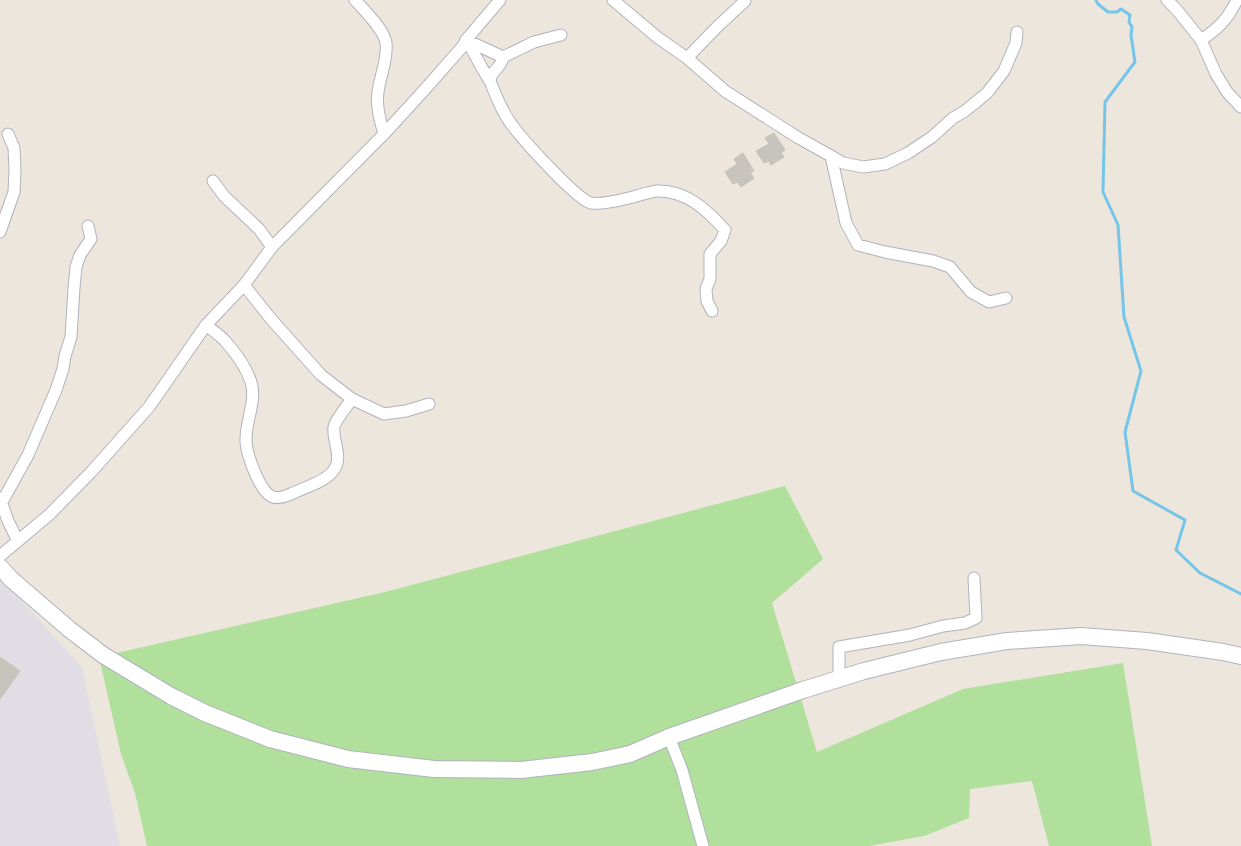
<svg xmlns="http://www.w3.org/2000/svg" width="1241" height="846" viewBox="0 0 1241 846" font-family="Cabin,sans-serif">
<rect width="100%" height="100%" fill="#ece6dd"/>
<path fill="#e0dde5" d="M0,578L82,667L120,846H0Z"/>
<path fill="#b0e09c" d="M785,486L823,559L772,603L817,752L963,689L1123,663L1152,846H1049L1032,781L970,789L969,818L924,836L869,846H147L135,793L121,754L99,657L385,592Z"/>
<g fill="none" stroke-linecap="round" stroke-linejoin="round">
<path stroke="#75c5e9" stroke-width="3" d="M1096,0L1098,4L1108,12H1117L1121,9L1130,15L1129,22L1132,27L1131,35L1135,62L1105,102L1103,192L1118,225L1124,317L1141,371L1125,432L1133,491L1185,520L1176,550L1200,573L1241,594"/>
</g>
<path fill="#c7c3bd" stroke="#c7c2b7" d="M774,133L785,150L781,153L784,157L771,165L769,161L764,163L756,151L769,144L765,138Z
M743,153L754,171L750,173L754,178L741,187L737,182L733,184L725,172L737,164L734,159Z
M0,657L20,671L0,699Z"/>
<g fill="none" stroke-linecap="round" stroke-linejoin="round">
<g stroke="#b0b3bd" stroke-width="13">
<path id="minor" d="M355,0C364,10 384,29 386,43C388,59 380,76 378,92C376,106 380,120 384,134
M613,0L657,37L687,58L725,91L797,137L831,156L843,163L863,167L885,164L908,153L932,137L953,118L965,111L987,93L1004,71L1016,43L1017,32
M1167,0L1177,10L1201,40L1216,74L1227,92L1241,107
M466,40L503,57C501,70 490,70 490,81C496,96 502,112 512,125C522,139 577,200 591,203C603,205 621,200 633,197C640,195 649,192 657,191C686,190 707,210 725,230L721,241L710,254V279L706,289L707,301L712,311
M1201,40C1219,28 1227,20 1237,0
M467,41C475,54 481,68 490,81
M503,57L534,42L561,35
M687,58L718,26L745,1
M831,156L846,223L858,245L885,252L933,261L950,267L971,292L989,302L1006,298
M213,181L224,196L259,229L272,247
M0,232L14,192L15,170L14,148L8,134
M244,285L271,319L321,375L352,399L384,414L406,411L429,404
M206,325C212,330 220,335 225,341C235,352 246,367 251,382C257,402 245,421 246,442C247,455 260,493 273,497C279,499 285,496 291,494C303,488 325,482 333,471C344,458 332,441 334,427C336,419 347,406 352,399
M0,498L8,521L18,541
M2,502L28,455L56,390L63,369L65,356L71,337L74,288L76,267L80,255L91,239L88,226
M0,556L50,514L92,471L149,407L206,325L244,285L272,247L384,134L427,87L463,46L466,40L500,0
M839,678V647L910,635L943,626L965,623L976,618L974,578
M669,737L682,770L703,846"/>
</g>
<g stroke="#b0b3bd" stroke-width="18">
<path id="secondary" d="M0,567L11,579L69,629L103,655L171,696L205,713L270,739L348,759L434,769L521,770L592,762L630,754L669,737L803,690L864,671L941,652L1007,641L1081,636L1147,641L1223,652L1241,656"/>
</g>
<use href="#minor" stroke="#fff" stroke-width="11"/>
<use href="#secondary" stroke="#fff" stroke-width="16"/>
</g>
</svg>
